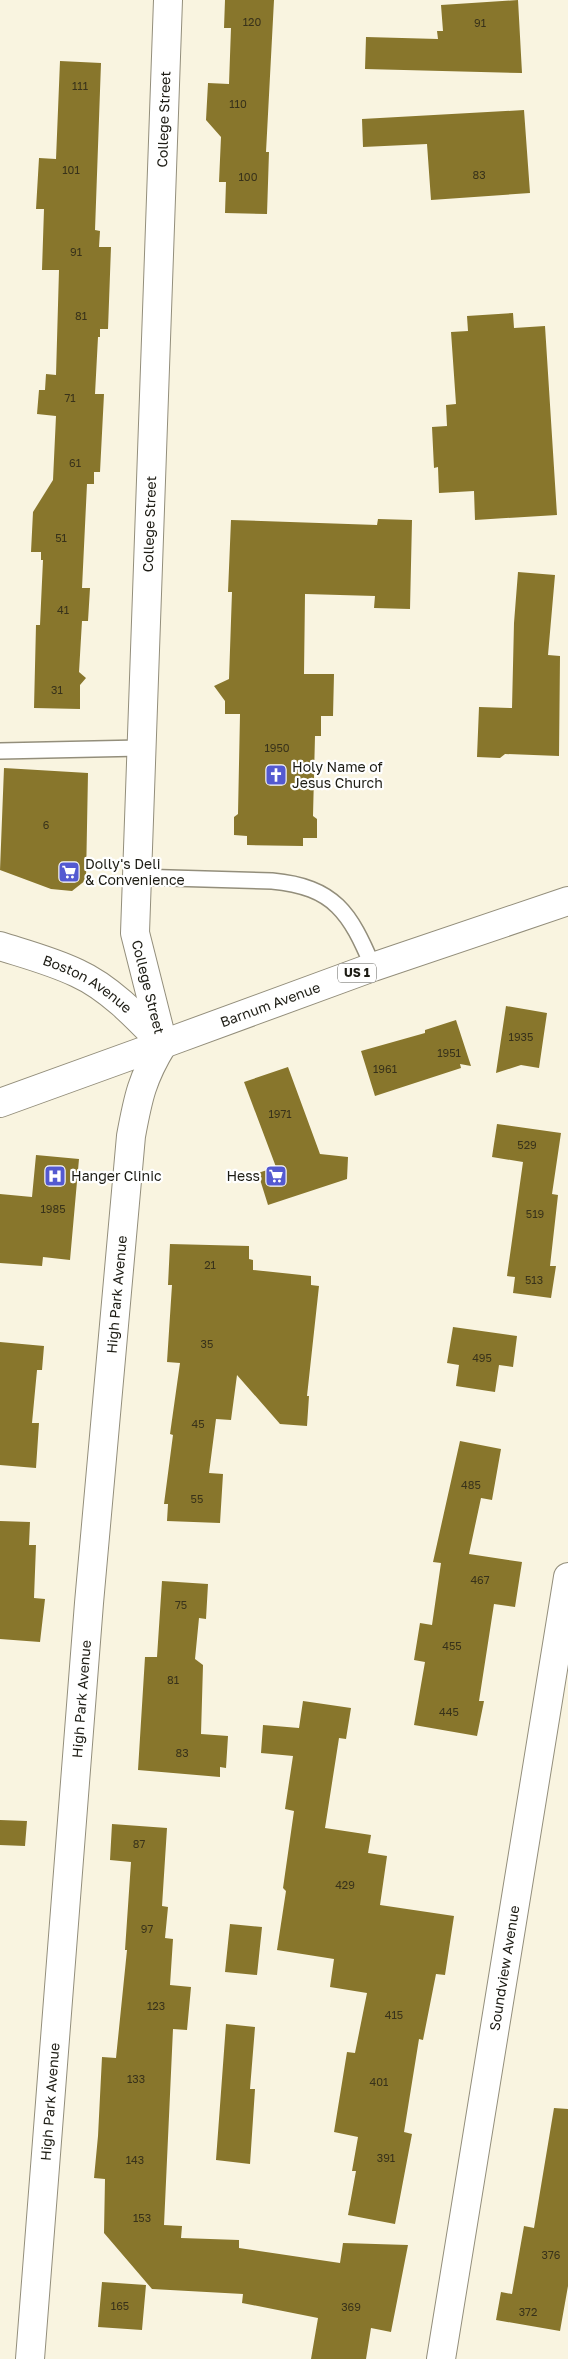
<svg xmlns="http://www.w3.org/2000/svg" width="568" height="2359" viewBox="0 0 568 2359" font-family="'Golos Text',sans-serif">
<rect width="100%" height="100%" fill="#f9f4e0"/>
<path fill="#88762c" d="M225,0H274L266,152H269L267,214L225,213L226,182H219L221,137L206,120L208,83L229,84L231,28H224Z
M518,0L522,73L365,69L366,37L438,39L437,31H443L441,5Z
M60,61L101,63L95,230L100,231L99,247H111L108,329H100V337H98L95,394H104L100,472H94V484H87L82,588H90L88,621H82L79,672L86,678L80,685V709L34,708L36,625H40L43,560H41V552H31L33,512L53,480L56,416L37,414L39,390H45L46,374L56,375L59,270H42L44,209H36L39,158L56,159Z
M524,110L530,193L431,200L427,144L363,147L362,119Z
M513,313L514,328L545,326L557,515L475,520L474,491L439,493L438,467L434,468L432,427L447,426L446,405L456,404L451,332L468,331L467,316Z
M378,519L412,520L410,609L374,608L375,596L305,594L304,674H334L333,716H321V736H315L313,816L317,819V838H303V846L247,845V836L234,835V817L238,814L240,714H225V701L214,686L229,679L232,592H228L231,520L377,525Z
M518,572L555,575L548,655L560,656L559,756L505,754L500,758L477,757L479,707L512,708L514,623Z
M4,768L88,773L86,880L72,891L51,889L0,870Z
M506,1006L547,1013L539,1068L521,1065L496,1073Z
M456,1020L471,1066L460,1064L461,1068L375,1096L361,1051L425,1033V1030Z
M288,1067L320,1154L348,1157L347,1179L268,1205L258,1173L276,1167L244,1082Z
M497,1124L561,1133L552,1194L558,1195L550,1266H556L551,1298L513,1293L515,1277L507,1276L523,1162L492,1157Z
M36,1155L79,1159L70,1260L43,1257L42,1266L0,1263V1194L32,1197Z
M170,1244L249,1246V1259L253,1260V1270L311,1276V1285L319,1286L307,1396H309L307,1426L280,1424L237,1375L231,1420L216,1419L209,1473L223,1474L220,1523L167,1521L168,1504H164L173,1435L170,1434L180,1363L167,1362L172,1285H168Z
M453,1327L517,1336L513,1367L499,1365L495,1392L456,1386L459,1365L447,1363Z
M0,1342L44,1346L42,1370H37L32,1423H39L36,1468L0,1465Z
M460,1441L501,1449L492,1500L481,1498L469,1554L522,1562L515,1607L494,1604L479,1701H484L477,1736L414,1725L425,1662L414,1660L420,1623L432,1625L441,1563L433,1562Z
M0,1521L30,1522L29,1545H36L34,1598L45,1599L40,1642L0,1639Z
M162,1581L208,1584L206,1619L199,1618L195,1659L203,1665L201,1734L228,1736L226,1768L220,1767V1777L138,1770L145,1657H157Z
M303,1701L351,1708L346,1739L339,1738L325,1828L371,1835L368,1853L387,1856L380,1905L454,1916L445,1975L436,1974L423,2040L419,2039L404,2132L412,2134L395,2224L348,2215L356,2171H352L358,2137L334,2132L347,2052L355,2053L367,1993L330,1987L334,1959L277,1950L286,1891L283,1888L294,1811L285,1809L293,1756L261,1753L263,1725L299,1728Z
M0,1820L27,1821L25,1846L0,1845Z
M112,1824L167,1828L162,1906L168,1907L165,1938L173,1939L170,1985L191,1987L187,2030L173,2029L164,2225L182,2226L181,2238L239,2240V2248L340,2263L343,2243L408,2245L391,2332L371,2328L366,2359H311L318,2318L242,2303L243,2294L152,2289L104,2233L105,2179L94,2178L98,2136L102,2057L116,2058L127,1950H125L131,1862L110,1860Z
M230,1924L262,1927L257,1975L225,1972Z
M226,2024L255,2027L250,2089H255L250,2164L216,2160Z
M554,2108L568,2109V2286L560,2331L496,2320L501,2292L512,2294L524,2226L534,2228Z
M102,2282L146,2285L142,2330L98,2327Z"/>
<g fill="none" stroke-linecap="round" stroke-linejoin="round">
<g stroke="#938e7b" stroke-width="18">
<path id="service" d="M0,751L141,748
M136,877L272,881C335,887 350,913 373,967"/>
</g>
<g stroke="#938e7b" stroke-width="30">
<g id="minor">
<path id="s1" d="M30,2359L89,1603L131,1136C138,1098 142,1078 163,1044L135,933L168,0"/>
<path id="s2" d="M441,2359L568,1577"/>
</g>
</g>
<g stroke="#938e7b" stroke-width="30">
<path id="secondary" d="M0,1103L163,1044"/>
</g>
<g stroke="#938e7b" stroke-width="30">
<g id="primary">
<path id="s3" d="M0,946C25,954 52,961 77,973C110,988 138,1018 163,1044L373,967L568,901"/>
</g>
</g>
<use href="#service" stroke="#fff" stroke-width="15"/>
<use href="#minor" stroke="#fff" stroke-width="28"/>
<use href="#secondary" stroke="#fff" stroke-width="28"/>
<use href="#primary" stroke="#fff" stroke-width="28"/>
</g>
<defs>
<g id="church-square" transform="scale(1.125)"><rect x="-9" y="-9" width="18" height="18" rx="4" fill="#545ad1" stroke="#fff"/><path d="M-1.2-6h2.4v3.5h3.3v2.4h-3.3V6h-2.4V-.1h-3.3v-2.4h3.3Z" fill="#fff"/></g>
<g id="supermarket-square" transform="scale(1.125)"><rect x="-9" y="-9" width="18" height="18" rx="4" fill="#545ad1" stroke="#fff"/><path d="M-6-5.5h2.5l.6 2H6L4.5 2H-2.5L-4.4-4H-6ZM-1.5 3.2a1.3 1.3 0 1 0 .1 0ZM3 3.2a1.3 1.3 0 1 0 .1 0Z" fill="#fff"/></g>
<g id="hospital-square" transform="scale(1.125)"><rect x="-9" y="-9" width="18" height="18" rx="4" fill="#545ad1" stroke="#fff"/><path d="M-5-5h3v3.5h4V-5h3V5h-3V1.5h-4V5h-3Z" fill="#fff"/></g>
</defs>
<g fill-rule="evenodd">
<use href="#church-square" x="276" y="775"/>
<use href="#supermarket-square" x="69" y="872"/>
<use href="#hospital-square" x="55" y="1176"/>
<use href="#supermarket-square" x="276" y="1176"/>
</g>
<g text-anchor="middle" stroke-width="4.5" stroke-linejoin="round" paint-order="stroke">
<g font-size="11" fill="#38321a">
<text x="252" y="26">120</text>
<text x="480" y="27">91</text>
<text x="80" y="90">111</text>
<text x="238" y="108">110</text>
<text x="71" y="174">101</text>
<text x="479" y="179">83</text>
<text x="248" y="181">100</text>
<text x="76" y="256">91</text>
<text x="81" y="320">81</text>
<text x="70" y="402">71</text>
<text x="75" y="467">61</text>
<text x="61" y="542">51</text>
<text x="63" y="614">41</text>
<text x="57" y="694">31</text>
<text x="277" y="752">1950</text>
<text x="46" y="829">6</text>
<text x="521" y="1041">1935</text>
<text x="449" y="1057">1951</text>
<text x="385" y="1073">1961</text>
<text x="280" y="1118">1971</text>
<text x="527" y="1149">529</text>
<text x="53" y="1213">1985</text>
<text x="535" y="1218">519</text>
<text x="210" y="1269">21</text>
<text x="534" y="1284">513</text>
<text x="207" y="1348">35</text>
<text x="482" y="1362">495</text>
<text x="198" y="1428">45</text>
<text x="471" y="1489">485</text>
<text x="197" y="1503">55</text>
<text x="480" y="1584">467</text>
<text x="181" y="1609">75</text>
<text x="452" y="1650">455</text>
<text x="173" y="1684">81</text>
<text x="449" y="1716">445</text>
<text x="182" y="1757">83</text>
<text x="139" y="1848">87</text>
<text x="345" y="1889">429</text>
<text x="147" y="1933">97</text>
<text x="156" y="2010">123</text>
<text x="394" y="2019">415</text>
<text x="136" y="2083">133</text>
<text x="379" y="2086">401</text>
<text x="386" y="2162">391</text>
<text x="135" y="2164">143</text>
<text x="142" y="2222">153</text>
<text x="551" y="2259">376</text>
<text x="120" y="2310">165</text>
<text x="351" y="2311">369</text>
<text x="528" y="2316">372</text>
</g>
<rect fill="#fff" stroke="#61605a" stroke-width="1" x="338" y="963.5" width="38" height="19" rx="4"/>
<g font-size="12" font-weight="bold" fill="#1d1c14">
<text x="357" y="977">US 1</text>
</g>
<g font-size="14" fill="#1d1c14" stroke="#fff">
<text dy="5" stroke="none"><textPath href="#s1" startOffset="2254">College Street</textPath></text>
<text dy="5" stroke="none"><textPath href="#s1" startOffset="1849">College Street</textPath></text>
<text dy="5" stroke="none"><textPath href="#s3" startOffset="96">Boston Avenue</textPath></text>
<text transform="translate(148 987) rotate(76)" y="5">College Street</text>
<text dy="5" stroke="none"><textPath href="#s3" startOffset="308">Barnum Avenue</textPath></text>
<text dy="5" stroke="none"><textPath href="#s1" startOffset="1068">High Park Avenue</textPath></text>
<text dy="5" stroke="none"><textPath href="#s1" startOffset="662">High Park Avenue</textPath></text>
<text dy="5" stroke="none"><textPath href="#s2" startOffset="396">Soundview Avenue</textPath></text>
<text dy="5" stroke="none"><textPath href="#s1" startOffset="258">High Park Avenue</textPath></text>
</g>
<g font-size="14" fill="#1d1c14" stroke="#fff" text-anchor="start">
<text x="292" y="772">Holy Name of<tspan x="292" dy="16">Jesus Church</tspan></text>
<text x="85" y="869">Dolly's Deli<tspan x="85" dy="16">&amp; Convenience</tspan></text>
<text x="71" y="1181">Hanger Clinic</text>
<text x="260" y="1181" text-anchor="end">Hess</text>
</g>
</g>
</svg>
